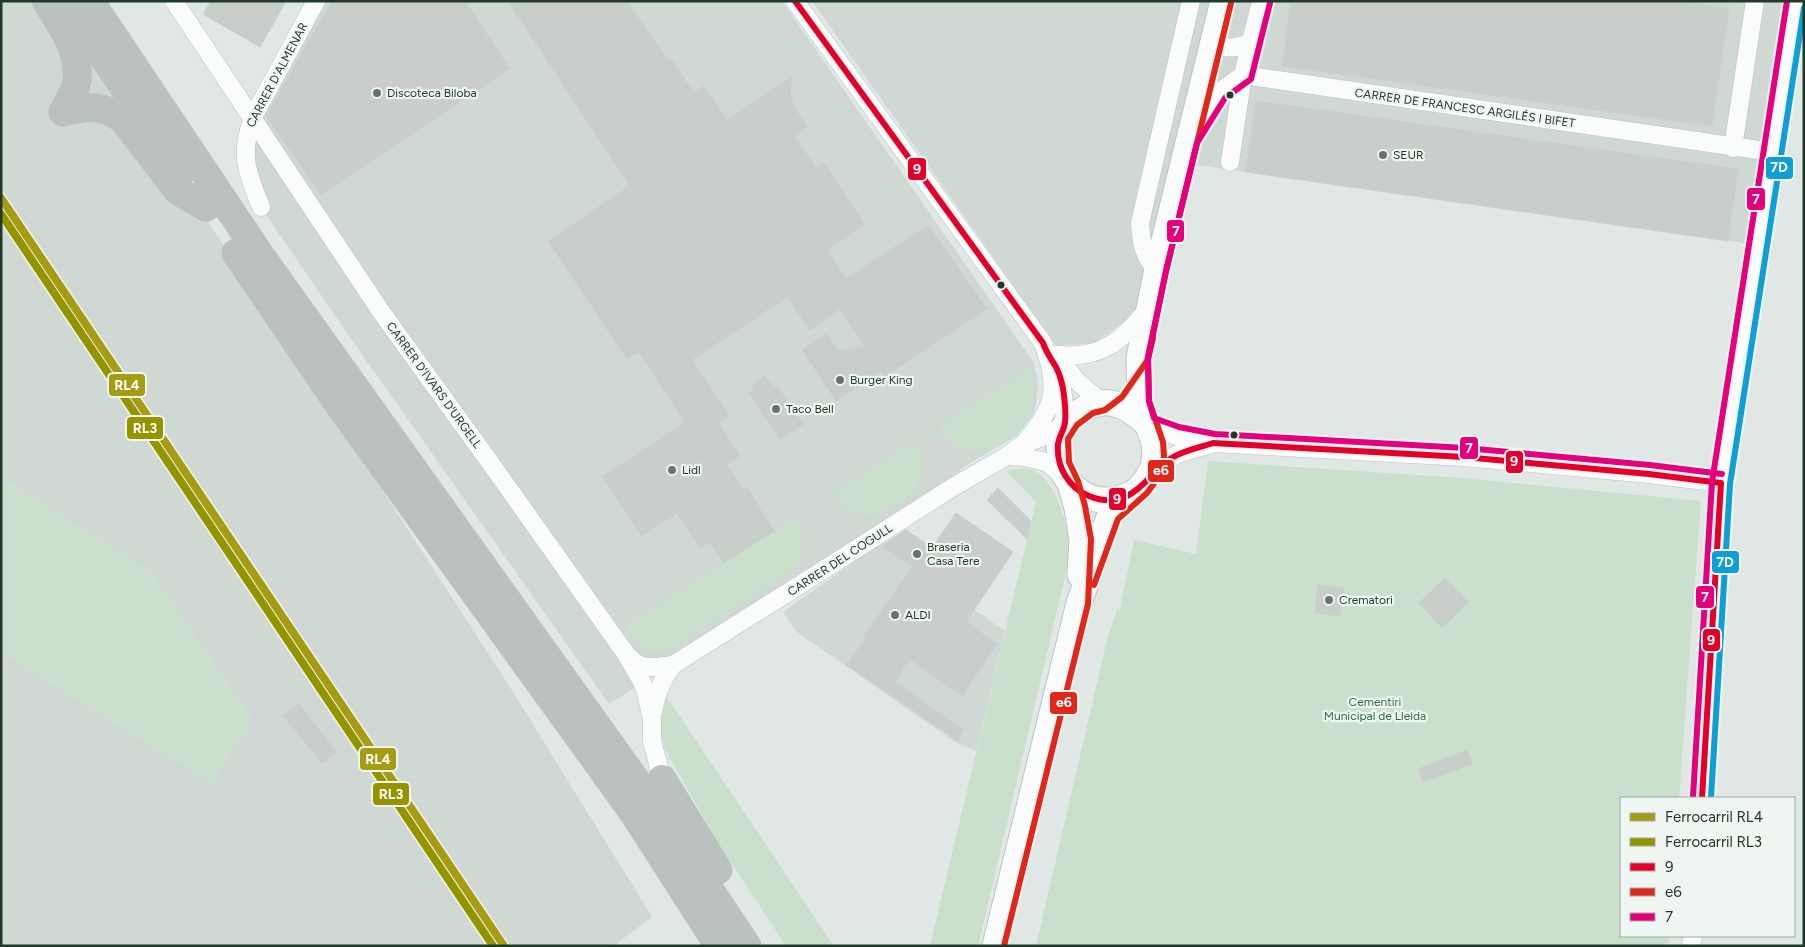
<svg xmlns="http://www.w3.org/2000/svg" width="1805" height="947" viewBox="0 0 1805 947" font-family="Figtree,sans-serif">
<rect width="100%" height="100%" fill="#e1e7e4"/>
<path fill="#cfd8d3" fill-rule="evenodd" d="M1,1H65L506,681L652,917L613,946H1V652L211,782L252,719L149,571L1,478Z
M314,1H782L1034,363L1038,385L1036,403L1033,415L1017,435L967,465L853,552L609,704L347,333L261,207L251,183L253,117Z
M812,1H1795L1757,246L1728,240L1184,163L1137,313L1094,343L1056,346Z
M879,544L1005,631L976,751L955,742L797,632L783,612ZM904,579L997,644L962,695L909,659L905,665L864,636Z"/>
<path fill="#cbdfcd" d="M1029,369C1035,385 1036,399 1030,414C1021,439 985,460 960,448C950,444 945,435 939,427Z
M914,442C917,450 921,456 922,464C922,475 918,486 911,493C903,502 878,517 866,515C852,513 843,504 835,493Z
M1208,461L1462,478L1701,501L1679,798H1621V936H1669V942L1666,946H1036L1107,640L1117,609H1120L1134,540L1196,554Z
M1021,468C1026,469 1032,469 1036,472C1056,482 1068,525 1069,546C1069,556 1067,567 1065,577L978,946H930L1036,502L1006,471Z
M1,478L149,571L252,719L211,782L1,652Z
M795,519C805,537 807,552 793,569L668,650C644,658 638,642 625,626Z
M666,696L834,946H785L782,940L717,841L665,749C659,730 660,715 666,696Z"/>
<path fill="#c9cecb" stroke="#cad0cc" d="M211,1H286L260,47L203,14Z
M332,1H465L510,69L321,195L266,116Z
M508,1H626L669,61L671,59L694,93L704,86L727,120L791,77L790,93L793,101L791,102L807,127L794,136L816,168L824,163L865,225L827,250L846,279L928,225L987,309L884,377L881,371L836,401L802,350L827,334L838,351L865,347L840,309L810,330L787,297L692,360L729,415L718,423L740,456L727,465L744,490L747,488L774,531L724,563L710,542L701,548L677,513L642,536L602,477L685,422L639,352L627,359L548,241L630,186Z
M1291,1H1676L1729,8L1712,126L1282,66Z
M1256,101L1738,169L1728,241L1246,172Z
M765,376L774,388L777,386L803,424L780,439L749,394L755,390L751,385Z
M998,488L1031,521L1027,539L987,500Z
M956,513L1013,552L966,622L997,644L962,696L909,659L895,682L964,730L957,740L847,665L866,638L864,636L912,567L881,546L906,530L932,548Z
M1445,578L1469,602L1442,628L1419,603Z
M1318,585L1344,588L1340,616L1315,613Z
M298,703L337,752L322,764L283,715Z
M1467,750L1472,764L1423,782L1418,769Z"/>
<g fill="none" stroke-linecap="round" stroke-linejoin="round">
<g stroke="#bec3c1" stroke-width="19">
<path id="street" d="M174,1L382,313L494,468L626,654L641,680L646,692L652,720V741L662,779
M795,1L1043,343C1060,387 1055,409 1024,443
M1213,44C1227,50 1237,48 1251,42
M1197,126L1219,92L1243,75L1772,152
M1733,148L1755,1
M1230,162L1243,75L1261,1
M261,207C247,172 239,155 253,117L316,1
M1157,269C1143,258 1141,239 1140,223L1191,1
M1057,355C1101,359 1121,342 1148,309
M1058,357L1078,382L1101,402
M1147,424C1157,429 1166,433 1177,436C1189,438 1201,438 1213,443L1464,457L1649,474L1721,483
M1007,456L1024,457L1046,462L1065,477
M1149,477C1158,469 1167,459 1178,454C1189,449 1202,448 1213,443
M629,657C642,671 656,667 673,665L828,567L953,487L1007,456L1023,444L1040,438L1064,426C1065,399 1063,377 1047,355
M653,712C656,693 662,679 673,665
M1702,798L1721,483L1796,1
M1691,946L1693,936"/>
</g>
<g stroke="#bec4c1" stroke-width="27">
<path id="secondary" d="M1070,484L1077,508L1082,540L1080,575
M1133,493C1125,497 1117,500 1107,500C1084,501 1062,482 1060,459C1059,451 1058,443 1060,436C1063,425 1070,419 1079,412C1105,394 1125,404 1147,424
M995,946L1079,603L1110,514L1140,487L1146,480L1152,469L1155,456L1154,443L1140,403L1139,358L1157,269L1223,1"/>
</g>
<g stroke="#bcc3c0" stroke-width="29">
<path id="highway" d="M46,1C61,25 80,50 77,80C76,90 68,102 63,112
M66,1L181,172
M90,1L260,255L647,796L747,946
M63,112C89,106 100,104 123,119L178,191L206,207
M236,253L342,409L633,812L719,946
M662,779L718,870"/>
</g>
<use href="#street" stroke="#fafbfb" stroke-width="18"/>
<use href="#secondary" stroke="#fafbfb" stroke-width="25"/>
<use href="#highway" stroke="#bac1be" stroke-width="28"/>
<g stroke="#eff6f1" stroke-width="10">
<path id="bus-1" d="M795,1L1043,343C1046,352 1051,359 1056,367C1060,375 1063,386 1064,396C1065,405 1067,417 1064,427C1062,433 1059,437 1058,444C1056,467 1069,488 1089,496C1101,501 1115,502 1127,496C1144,488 1154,470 1170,459C1183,450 1199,448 1213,443L1464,457L1649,474L1721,483
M1702,798L1721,483"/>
</g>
<g stroke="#eff6f1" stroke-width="10">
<path id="bus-2" d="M1094,585L1118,519L1147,493L1153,485L1161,471L1164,456L1163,442L1149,401L1148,359L1153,338
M1004,946L1088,604L1091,539L1085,506L1078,481L1069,462L1068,439L1077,425L1093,413L1105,410L1122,397L1147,361L1166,271L1231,3"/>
</g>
<g stroke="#eff6f1" stroke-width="10">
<path id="bus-3" d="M1270,3L1251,79L1225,98L1197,143L1166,271L1148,359L1149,401L1154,418L1179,427L1215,434L1465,448L1650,465L1722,474
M1693,797L1712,482L1787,1"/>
</g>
<g stroke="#eff6f1" stroke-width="10">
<path id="bus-4" d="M1711,798L1730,484L1804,8"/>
</g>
<use href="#bus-1" stroke="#e4002b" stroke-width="6"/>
<use href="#bus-2" stroke="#e1271b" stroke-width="6"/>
<use href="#bus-3" stroke="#e5007d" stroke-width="6"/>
<use href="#bus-4" stroke="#0f9ed6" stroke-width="6"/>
<g stroke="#eff6f1" stroke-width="11">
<path id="rail-1" d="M1,198L504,946"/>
</g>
<g stroke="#eff6f1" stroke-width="11">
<path id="rail-2" d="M1,214L493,946"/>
</g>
<use href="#rail-1" stroke="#a69c14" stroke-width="8"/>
<use href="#rail-2" stroke="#949300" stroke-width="8"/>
</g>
<g fill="#64756d" stroke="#eff6f1" stroke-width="2">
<circle cx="377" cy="93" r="5"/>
<circle cx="1383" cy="155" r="5"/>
<circle cx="840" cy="380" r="5"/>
<circle cx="776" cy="409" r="5"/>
<circle cx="672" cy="470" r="5"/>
<circle cx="917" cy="554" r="5"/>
<circle cx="1329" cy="600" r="5"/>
<circle cx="895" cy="615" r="5"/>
</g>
<g fill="#21382d" stroke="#eff6f1" stroke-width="2">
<circle cx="1230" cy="95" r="4.5"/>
<circle cx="1001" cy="285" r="4.5"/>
<circle cx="1234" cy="435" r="4.5"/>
</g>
<g text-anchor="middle" stroke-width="4.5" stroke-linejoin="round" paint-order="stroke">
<g font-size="12" fill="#21382d" stroke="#eff6f1">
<text transform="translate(277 75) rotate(-62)" y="4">CARRER D'ALMENAR</text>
<text transform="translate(1465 108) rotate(8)" y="4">CARRER DE FRANCESC ARGILÉS I BIFET</text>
<text transform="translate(434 385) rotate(54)" y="4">CARRER D'IVARS D'URGELL</text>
<text transform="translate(840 560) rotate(-33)" y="4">CARRER DEL COGULL</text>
</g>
<g font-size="12" fill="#21382d" stroke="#eff6f1" text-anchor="start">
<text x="387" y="97">Discoteca Biloba</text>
<text x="1393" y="159">SEUR</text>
<text x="850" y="384">Burger King</text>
<text x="786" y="413">Taco Bell</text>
<text x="682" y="474">Lidl</text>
<text x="927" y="551">Braseria<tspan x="927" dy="14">Casa Tere</tspan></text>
<text x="1339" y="604">Crematori</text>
<text x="905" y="619">ALDI</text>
</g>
<g font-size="12" fill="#2e6c39" stroke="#eff6f1">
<text x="1375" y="706">Cementiri<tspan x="1375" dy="14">Municipal de Lleida</tspan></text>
</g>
</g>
<g stroke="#eff6f1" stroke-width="2">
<rect x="1765" y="156" width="29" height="24" rx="5" fill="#0f9ed6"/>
<rect x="907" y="157" width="20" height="24" rx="5" fill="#e4002b"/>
<rect x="1746" y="187" width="20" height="24" rx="5" fill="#e5007d"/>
<rect x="1166" y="219" width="19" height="24" rx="5" fill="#e5007d"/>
<rect x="108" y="373" width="38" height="24" rx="5" fill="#a69c14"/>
<rect x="126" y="416" width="38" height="24" rx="5" fill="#949300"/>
<rect x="1459" y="436" width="20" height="24" rx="5" fill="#e5007d"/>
<rect x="1505" y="450" width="19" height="24" rx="5" fill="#e4002b"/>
<rect x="1147" y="459" width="28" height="24" rx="5" fill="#e1271b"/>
<rect x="1108" y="487" width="19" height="24" rx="5" fill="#e4002b"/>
<rect x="1711" y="550" width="29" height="24" rx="5" fill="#0f9ed6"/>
<rect x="1695" y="585" width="20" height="24" rx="5" fill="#e5007d"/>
<rect x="1702" y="628" width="19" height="24" rx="5" fill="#e4002b"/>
<rect x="1049" y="691" width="29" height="24" rx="5" fill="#e1271b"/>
<rect x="359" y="747" width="38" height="24" rx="5" fill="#a69c14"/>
<rect x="372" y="782" width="38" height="24" rx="5" fill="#949300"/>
</g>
<g font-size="14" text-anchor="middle" font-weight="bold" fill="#fff">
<text x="1779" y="172">7D</text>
<text x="917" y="174">9</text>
<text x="1756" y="204">7</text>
<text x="1176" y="236">7</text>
<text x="127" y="390">RL4</text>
<text x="145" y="433">RL3</text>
<text x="1469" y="453">7</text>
<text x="1514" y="466">9</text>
<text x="1161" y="475">e6</text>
<text x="1117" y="504">9</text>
<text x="1725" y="567">7D</text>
<text x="1705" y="602">7</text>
<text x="1711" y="645">9</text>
<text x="1064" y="707">e6</text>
<text x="378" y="764">RL4</text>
<text x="391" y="799">RL3</text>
</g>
<rect width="1805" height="947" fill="none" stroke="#21382d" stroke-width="5"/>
<rect x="1620" y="797" width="175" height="140" fill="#eff6f1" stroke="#9daaa3"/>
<rect x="1630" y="813" width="25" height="8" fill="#a69c14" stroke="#9daaa3"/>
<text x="1665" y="822" font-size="15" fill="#21382d">Ferrocarril RL4</text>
<rect x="1630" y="838" width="25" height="8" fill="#949300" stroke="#9daaa3"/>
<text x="1665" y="847" font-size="15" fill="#21382d">Ferrocarril RL3</text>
<rect x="1630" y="863" width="25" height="8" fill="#e4002b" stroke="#9daaa3"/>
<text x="1665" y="872" font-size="15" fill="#21382d">9</text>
<rect x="1630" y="888" width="25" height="8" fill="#e1271b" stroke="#9daaa3"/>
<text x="1665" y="897" font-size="15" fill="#21382d">e6</text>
<rect x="1630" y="913" width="25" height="8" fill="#e5007d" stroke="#9daaa3"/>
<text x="1665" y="922" font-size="15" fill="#21382d">7</text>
</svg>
